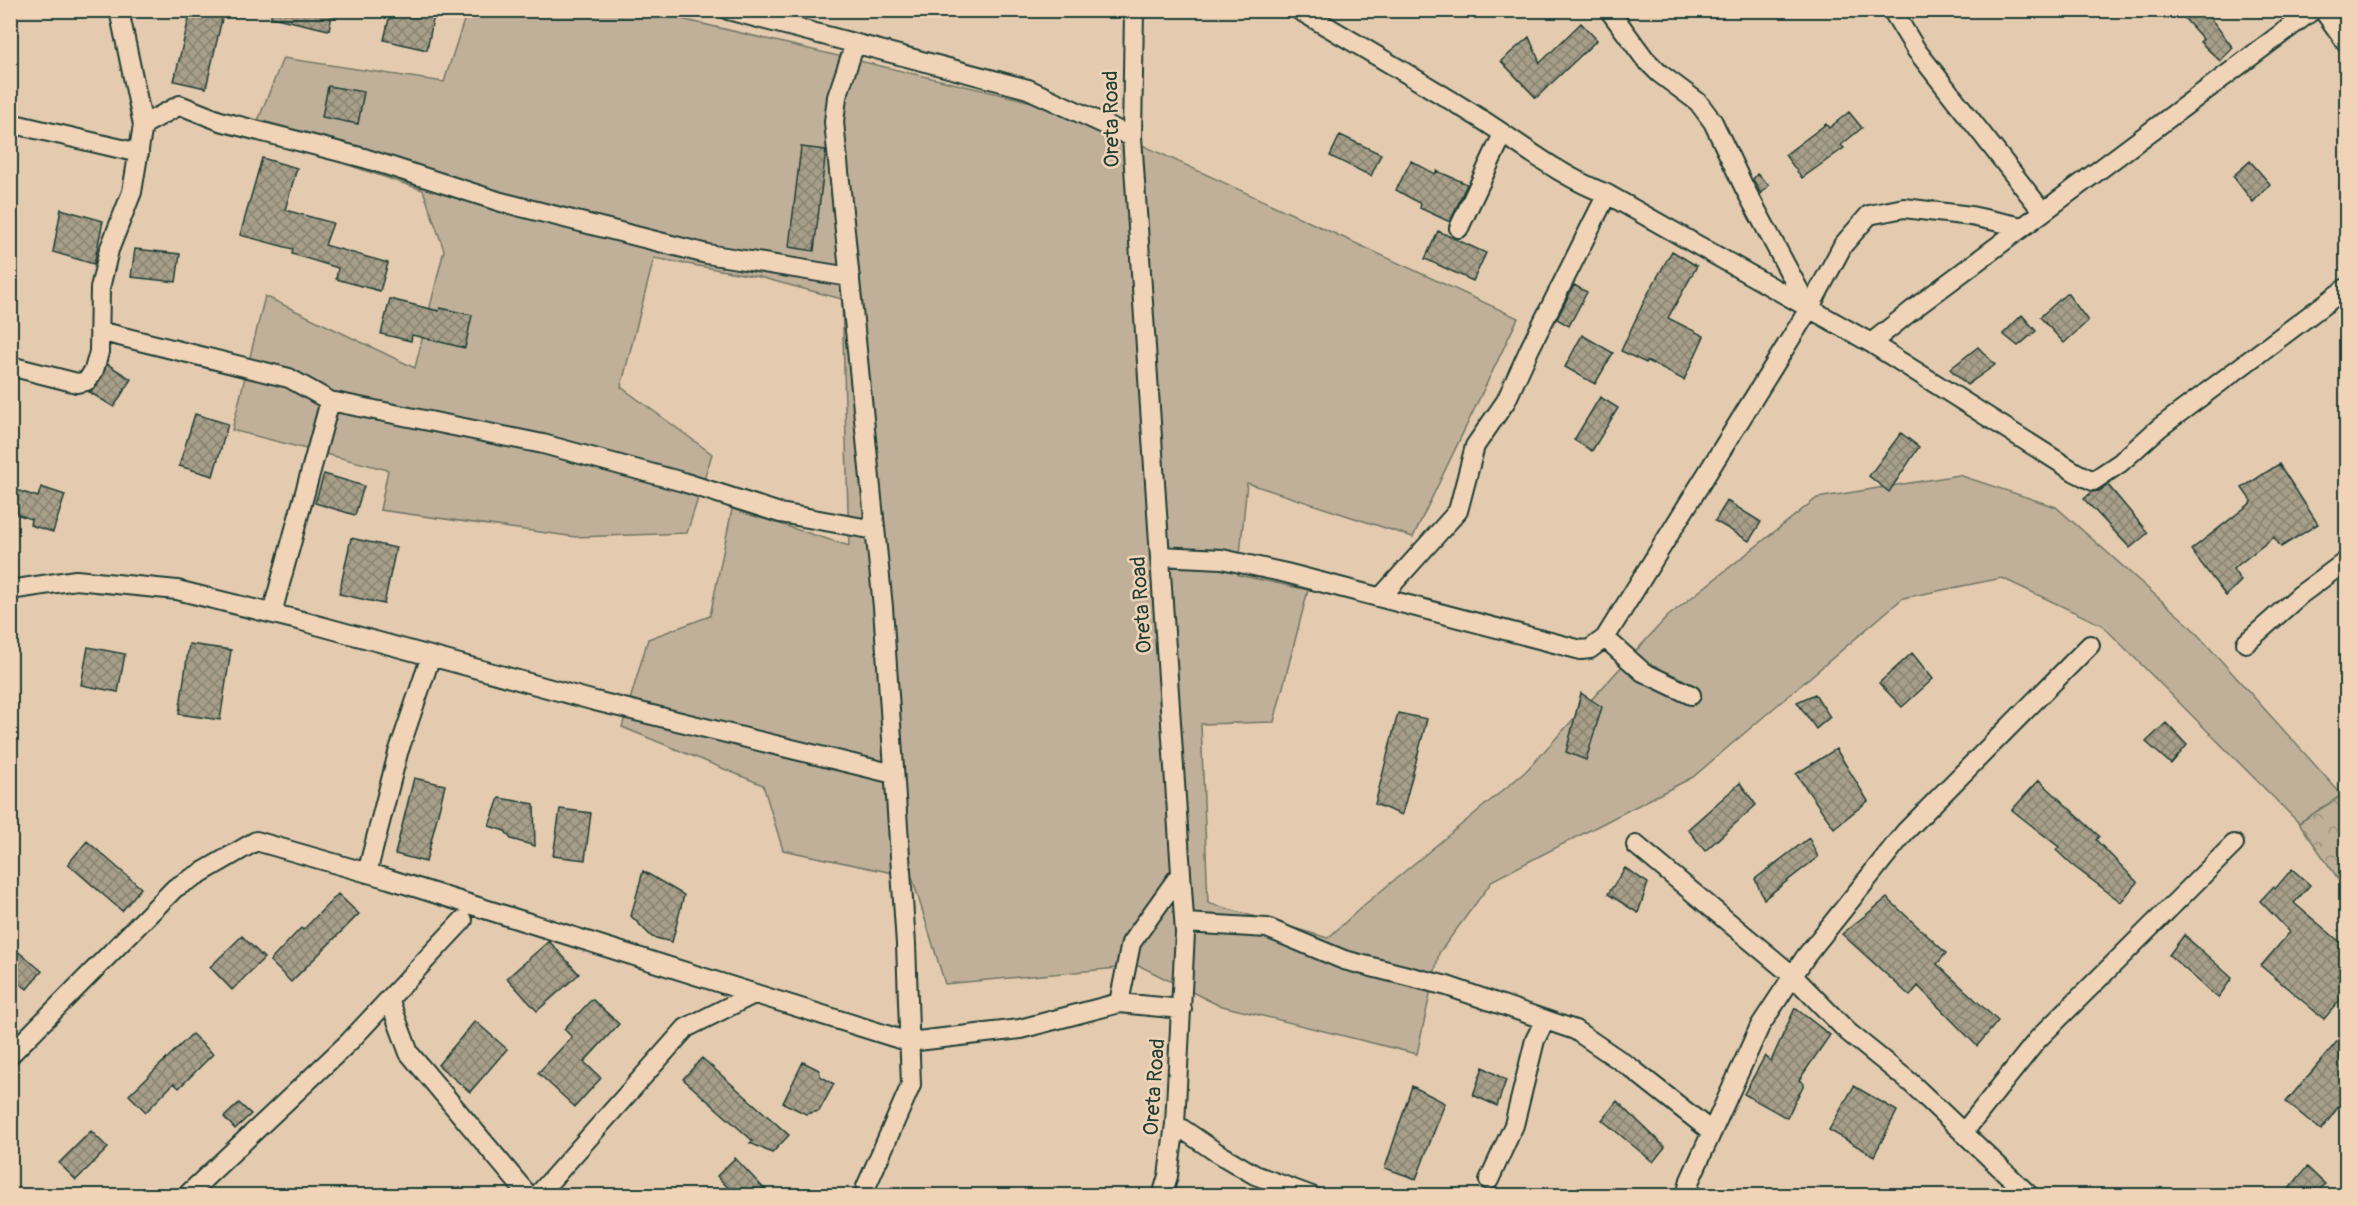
<svg xmlns="http://www.w3.org/2000/svg" width="2357" height="1206" viewBox="0 0 2357 1206" font-family="Pangolin,sans-serif">
<defs>
<pattern id="forest-crowns" width="20" height="18" patternUnits="userSpaceOnUse" patternTransform="scale(1.5)"><rect width="20" height="18" fill="#c0b099"/><path d="M2 6a3 3 0 1 1 6 0M12 15a3 3 0 1 1 6 0" fill="none" stroke="#9b907e"/></pattern>
<pattern id="building-cross-hatch" width="8" height="8" patternUnits="userSpaceOnUse" patternTransform="scale(1.5)"><rect width="8" height="8" fill="#a79f89"/><path d="M0 0l8 8M0 8l8-8" fill="none" stroke="#878371"/></pattern>
</defs>
<rect width="100%" height="100%" fill="#e4cbaf"/>
<filter id="ink" filterUnits="userSpaceOnUse"><feTurbulence type="fractalNoise" baseFrequency=".0167" numOctaves="2"/><feDisplacementMap in="SourceGraphic" scale="12" xChannelSelector="R" yChannelSelector="G"/><feConvolveMatrix kernelMatrix="1 2 1 2 8 2 1 2 1" color-interpolation-filters="sRGB"/></filter>
<g filter="url(#ink)">
<path fill="#c0b099" stroke="#707666" stroke-width="1.5" d="M467,11H648L1066,110L1518,318L1413,537L1247,483L1238,575L1308,590L1274,722L1201,724L1208,903L1328,938L1364,905L1525,772L1667,617L1817,498L1959,475L2056,507L2189,625L2342,795L2299,823L2102,625L2002,578L1903,598L1693,777L1493,880L1439,953L1417,1054L1218,1005L1140,966L945,984L912,877L783,850L763,785L622,727L648,639L710,616L732,509L849,546L842,299L759,277L654,258L621,387L712,454L687,533L576,537L380,510L388,470L232,430L265,296L415,368L444,250L423,190L253,133L283,58L444,82Z"/>
<path fill="url(#forest-crowns)" stroke="#707666" stroke-width="1.5" d="M2342,795L2346,797V890L2299,823Z"/>
<path fill="url(#building-cross-hatch)" stroke="#1f3d34" stroke-width="1.5" d="M191,10H224L206,88L174,81Z
M271,10H333L329,30L271,17Z
M391,10H435L427,50L384,40Z
M2177,10H2202L2215,24L2233,48L2220,61L2200,42L2203,39Z
M1581,23L1597,40L1536,98L1501,61L1529,37L1540,63Z
M328,86L364,92L358,124L322,117Z
M1849,112L1862,128L1841,145L1844,148L1802,178L1785,155L1826,124L1829,128Z
M1340,135L1381,154L1371,176L1330,156Z
M801,147L826,150L814,251L789,247Z
M262,158L297,168L285,210L333,223L325,245L388,263L380,291L336,279L338,268L292,254L293,249L240,235Z
M1411,161L1435,174L1437,171L1467,184L1450,222L1420,208L1421,204L1396,190Z
M2250,161L2270,184L2253,202L2233,176Z
M1757,174L1769,185L1761,194L1753,179Z
M61,209L103,221L94,264L53,252Z
M1438,231L1486,253L1473,281L1425,259Z
M135,249L180,254L176,282L131,277Z
M1672,251L1697,266L1668,318L1704,336L1684,380L1647,361L1646,363L1621,351L1646,297Z
M1574,285L1587,292L1569,326L1557,319Z
M2067,293L2088,321L2064,343L2040,317Z
M390,299L439,311L440,308L472,315L465,348L412,335L411,341L381,334Z
M2022,315L2036,331L2018,346L2003,334Z
M1582,335L1613,353L1595,384L1565,367Z
M1978,347L1995,365L1967,385L1950,369Z
M107,364L131,379L114,407L89,392L96,387Z
M1600,397L1618,408L1592,451L1574,440Z
M195,414L228,424L213,476L179,466Z
M1901,433L1919,447L1889,492L1869,476Z
M2279,464L2318,524L2281,547L2274,537L2233,569L2241,581L2226,596L2191,550L2252,502L2242,488Z
M324,474L364,486L355,515L315,503Z
M2108,485L2148,533L2130,548L2084,499L2092,492L2099,491Z
M41,487L65,495L53,532L30,525L31,519L10,512V488L38,497Z
M1727,501L1761,522L1749,541L1715,521Z
M351,538L396,548L384,604L339,594Z
M189,644L231,650L220,720L179,714Z
M88,647L125,654L118,692L81,685Z
M1912,653L1933,679L1902,707L1879,683Z
M1581,693L1602,707L1586,760L1566,752Z
M1815,694L1830,717L1816,729L1797,702Z
M1398,713L1427,719L1402,815L1375,804Z
M2166,723L2187,745L2171,764L2146,742Z
M1836,749L1868,801L1834,828L1796,774Z
M414,778L445,785L426,862L395,854Z
M2039,780L2099,836L2096,840L2137,882L2121,902L2072,865L2056,850L2059,847L2012,810Z
M1740,783L1756,805L1705,851L1688,829Z
M499,798L534,804L535,846L511,839L505,831L489,826Z
M560,809L591,813L585,860L553,856Z
M1809,838L1818,857L1764,899L1755,879Z
M87,841L141,888L122,911L68,864Z
M1625,868L1648,883L1638,913L1608,894Z
M2292,869L2310,885L2294,903L2346,947V967L2338,976L2346,984V993L2324,1019L2261,966L2290,932L2260,901L2273,887L2275,889Z
M643,871L684,895L672,942L652,937L631,916Z
M338,894L359,914L291,982L270,961L301,928L303,930Z
M1887,898L1946,953L1937,964L1998,1021L1977,1046L1918,986L1910,996L1842,934Z
M2184,935L2232,978L2218,998L2169,955Z
M242,936L264,958L232,990L210,967Z
M549,941L579,974L537,1011L507,978Z
M10,945L42,971L27,989L10,976Z
M592,999L619,1024L584,1062L601,1078L575,1107L538,1073L572,1037L564,1029Z
M1795,1008L1830,1035L1799,1080L1804,1084L1787,1118L1744,1094L1765,1056L1771,1061Z
M475,1021L507,1049L470,1092L438,1065Z
M2346,1031V1097L2321,1130L2286,1102Z
M192,1034L213,1054L179,1088L174,1083L146,1112L129,1095Z
M702,1058L789,1135L772,1153L750,1143L753,1141L683,1079Z
M803,1062L819,1070L820,1076L834,1084L819,1111L806,1114L783,1103Z
M1483,1067L1506,1080L1497,1106L1473,1095Z
M1412,1086L1445,1103L1416,1179L1385,1168Z
M1854,1086L1897,1111L1874,1156L1829,1130Z
M1617,1101L1665,1147L1653,1162L1602,1120Z
M239,1103L251,1114L235,1129L224,1117Z
M91,1131L108,1148L76,1180L59,1163Z
M735,1158L771,1196H736L717,1176Z
M2307,1167L2325,1184L2313,1196H2283Z"/>
<g fill="none" stroke-linecap="round" stroke-linejoin="round">
<g stroke="#1f3d34" stroke-width="22">
<path id="minor" d="M728,10L1028,89L1132,137
M1134,10L1132,137L1185,933L1175,1124L1168,1176L1162,1196
M1299,10C1360,46 1421,81 1481,119C1522,145 1561,177 1607,194L1871,343L2075,472L2093,481L2120,463L2159,428L2346,288
M1609,10L1645,59L1659,73L1698,102L1713,122L1744,187L1809,309
M1892,10L1917,51L2043,212
M2323,10L2346,42
M855,44L837,97L834,122L883,607L906,944L911,1085L866,1187V1196
M10,123L139,153
M143,125L180,105L220,121L364,158L501,202L707,254L850,277
M1459,228L1503,134
M99,331L289,378L330,401L272,613
M1871,343L1920,304L2313,10
M10,366L77,383L87,381L94,370L99,352L100,288L109,250L132,192L143,125L119,10
M330,401L543,444L683,482L780,513L875,530
M1160,556L1222,559L1286,573L1581,650L1590,649L1605,638L1809,309L1843,245L1869,215L1904,208L1971,216L2023,227
M10,590L76,580L177,590L302,621L595,701L894,774
M1381,597L1458,511L1475,446L1506,401L1530,348L1607,194
M1605,638L1643,672L1691,695
M2246,643L2300,595L2346,561
M1636,845L1792,975L1848,1032L1911,1083L2030,1196
M367,873L398,753L431,656
M1185,923L1267,928L1344,960L1447,986L1575,1030L1631,1068L1712,1132
M389,999L409,1053L529,1196
M1119,1003L1131,943L1181,873
M10,1055L175,888L256,841L389,879L909,1042L1020,1029L1119,1003L1182,1009
M1175,1124L1216,1152L1255,1175L1312,1196
M1963,1133L2038,1039L2234,844
M1489,1180L1514,1125L1535,1040L1545,1020
M186,1196L349,1042L463,920
M537,1196L686,1028L754,994
M1686,1196L1690,1180L1760,1026L1806,956L1905,832L2090,645"/>
</g>
<use href="#minor" stroke="#f1d4b7" stroke-width="18"/>
</g>
</g>
<g text-anchor="middle" stroke-width="5" stroke-linejoin="round" paint-order="stroke">
<g font-size="21" fill="#1f3d34" stroke="#f1d4b7">
<text transform="translate(1111 119) rotate(-91)" y="7">Oreta Road</text>
<text transform="translate(1141 605) rotate(-94)" y="7">Oreta Road</text>
<text transform="translate(1154 1087) rotate(-86)" y="7">Oreta Road</text>
</g>
</g>
<rect width="2357" height="1206" fill="none" stroke="#f1d4b7" stroke-width="36"/>
<rect x="18" y="18" width="2321" height="1170" fill="none" stroke="#1f3d34" stroke-width="2" filter="url(#ink)"/>
</svg>
